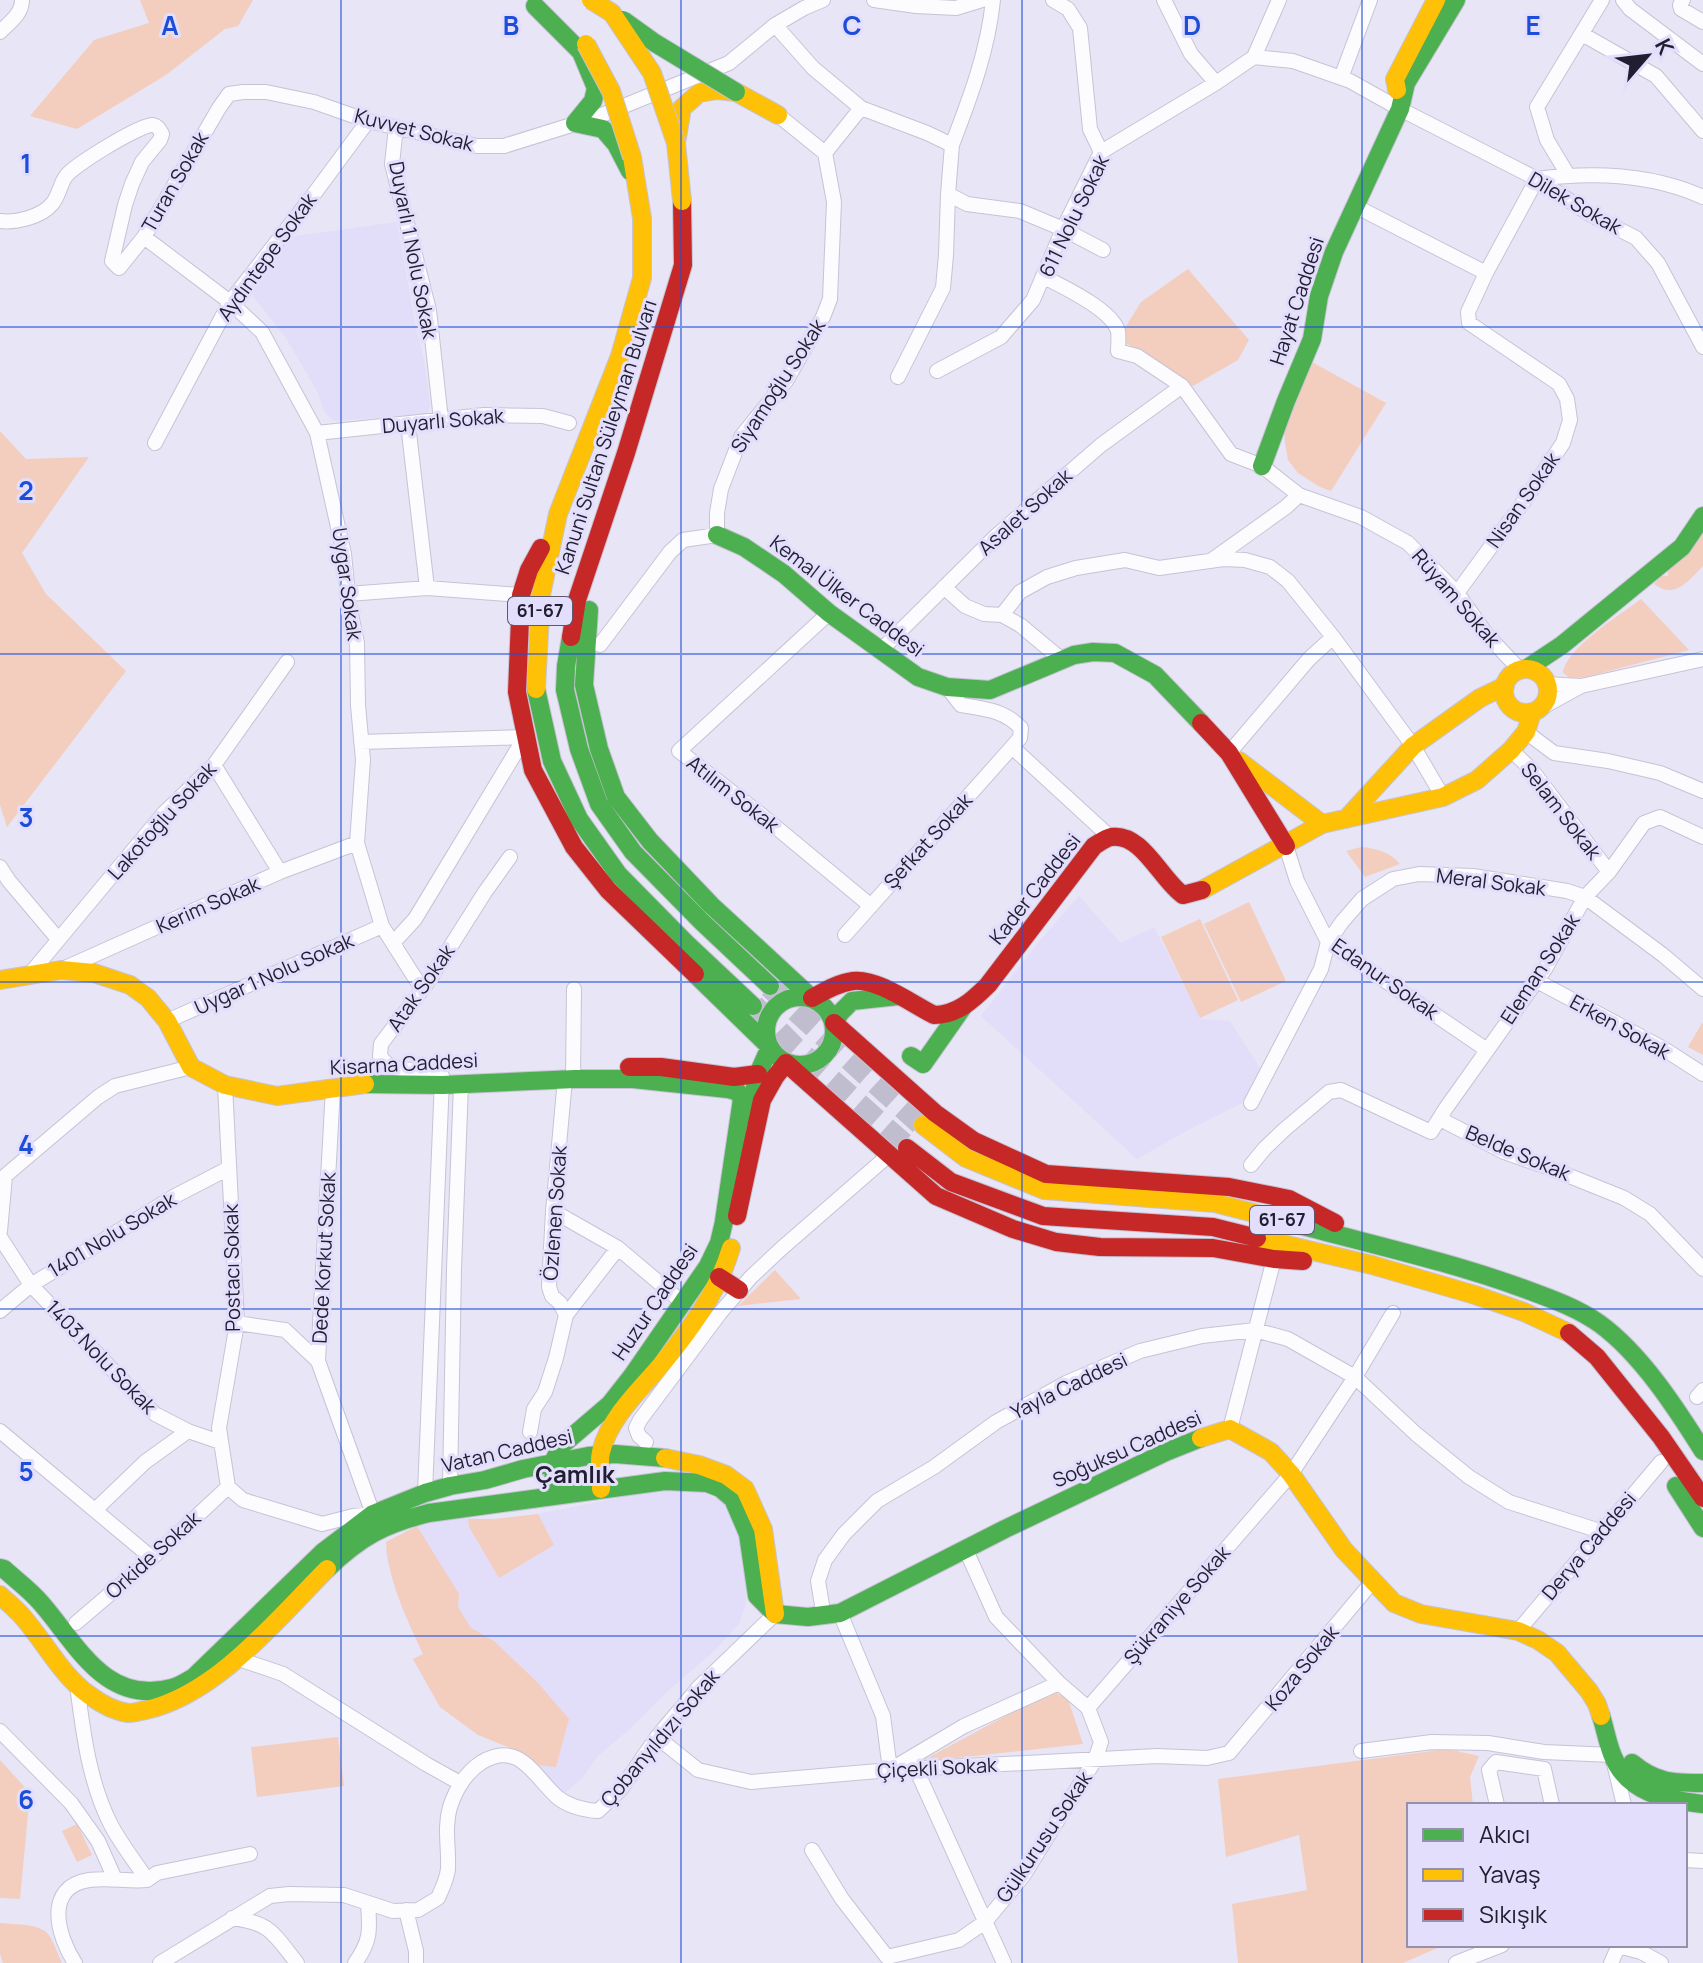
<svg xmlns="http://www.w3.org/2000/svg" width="1703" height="1963" viewBox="0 0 1703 1963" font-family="Manrope,sans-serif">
<rect width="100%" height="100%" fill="#e8e5f6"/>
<path fill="#e2ddf8" d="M397,222L415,323L424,360L430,404L428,414L334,421L325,413L317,391L286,338L252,295L251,289L288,237Z
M1079,896L1121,943L1154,927L1201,1019L1230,1021L1261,1070L1242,1103L1188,1130L1137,1159L981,1016L1038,943Z
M663,1489L700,1491L723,1502L735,1515L744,1539L746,1604L739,1624L713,1652L667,1692L633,1726L598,1756L582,1778L563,1794L536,1765L513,1749L478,1735L440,1707L413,1659L423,1654L402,1608L386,1556V1542L417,1526L452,1518L495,1519L538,1514Z"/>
<path fill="#f3cebe" d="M140,0H253L238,26L225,29L166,75L77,129L30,116L94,40L149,23Z
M1188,269L1249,340L1238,360L1193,386L1123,341L1120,336L1141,302Z
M1312,362L1386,403L1331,491L1320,487L1298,473L1288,460L1285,443L1284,428Z
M0,431L26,459L89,457L22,553L46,594L126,671L7,827L0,805Z
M1703,528V566C1688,581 1675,600 1654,584L1661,576H1668V567Z
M1641,599L1689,650L1586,677L1570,678L1563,673C1566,648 1620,615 1641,599Z
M1361,847C1376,848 1390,852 1400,864L1365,877L1346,851Z
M1249,902L1286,981L1241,1002L1204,924Z
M1200,919L1238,1000L1200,1018L1161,937Z
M1702,1023L1703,1024V1055L1688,1047Z
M775,1270L801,1299L738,1306Z
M538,1514L554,1545L499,1578L469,1527L468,1519H495Z
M417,1526L459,1594L458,1607L471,1628L494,1641L538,1683L569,1719L556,1767L536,1765L513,1749L478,1735L440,1707L413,1659L423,1654C407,1619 388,1581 386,1542Z
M1052,1691L1068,1699L1083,1744L920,1762Z
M338,1737L344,1786L257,1797L251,1747Z
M1447,1749L1479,1756L1470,1777L1473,1805H1409V1945H1444L1403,1963H1238L1232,1904L1307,1890L1299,1835L1226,1857L1218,1779Z
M0,1760L30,1793L20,1899L0,1898Z
M77,1824L92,1855L77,1862L62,1831Z
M0,1923C16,1925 42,1922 51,1938C55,1946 58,1955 62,1963H3L0,1954Z"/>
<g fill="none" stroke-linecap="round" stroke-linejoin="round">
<path stroke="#c0bdcf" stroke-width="24" stroke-dasharray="24 12" stroke-linecap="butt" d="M770,986L923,1125
M753,1006L794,1048L907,1148"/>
<g stroke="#c6c3d4" stroke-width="16">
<path id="street" d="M874,0L916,6L956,8L982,0
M1053,0L1068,9L1080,28L1090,129L1101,152
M1164,0L1191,54L1216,83
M1623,0L1630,9L1703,64
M1683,0L1680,5L1681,9L1703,22
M775,25L813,68L861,108L927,133L952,145L948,194L967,204L1020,211L1063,229L1103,250
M0,32C10,22 22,14 22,0
M1582,34L1656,76L1703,131
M1254,57L1293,61L1350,81L1400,109L1537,179L1591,215L1636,238L1658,263L1703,347
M1341,78L1370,0
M396,127L392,164L429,310L441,420
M952,145C970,98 988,51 993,0
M825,153L861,108
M1568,175L1547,140L1537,107L1602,0
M1355,206L1486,273
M0,221C16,223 41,217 52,204C59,196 60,184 66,176C74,165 141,124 153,125C158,126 159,129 162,134L160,140L142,162L132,184L125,205L112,261L119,268L144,237L219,108L229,94L243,92H266L314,102L368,121L477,146H504L597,117L729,63L775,25L804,8L823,0
M144,237L230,302L262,332L317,433L344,554L349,605L357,643L358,705L363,760L357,843L382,926L422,989
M1044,277C1063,287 1111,309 1118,331C1119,337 1118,345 1118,351L1137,356L1182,386L1231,454L1262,466L1299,495L1361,517L1408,543L1457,593L1487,635L1520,670
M937,371L1001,337L1033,300L1063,229L1101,152L1216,83L1254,57L1279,0
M898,377L943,288L946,255L948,194
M408,424L427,588
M317,433L484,415L543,416L569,423
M155,443L230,302L314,194L368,121
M1212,560L1286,507L1299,495
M944,587L965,606L984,614L1002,615L1020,625L1062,660
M1457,593L1522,504L1563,443L1570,420L1567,399L1559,384L1469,323L1468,312L1486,273L1537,179C1591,172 1652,174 1703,197
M348,594L427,588L521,595
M829,613L679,751L760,814L871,906
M1002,615L1020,592L1047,577L1076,568L1125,560L1159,568L1224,559L1245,560L1270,567L1288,581L1333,637L1413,746L1443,797
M600,645L670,552L683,540L717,535V513L721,489L741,437L786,381L823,317L830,299L834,202L825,153L778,115
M880,651L996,536L1101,445L1182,386
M1547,684L1581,686
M1539,709L1581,686L1703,659
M1526,732L1554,753L1608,761L1660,773L1703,791
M361,742L525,737
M1012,747L1110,837
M1511,750L1531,769L1609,872
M1229,753L1309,659L1333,637
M214,765L280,872
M1286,846L1297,881L1328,942L1487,1050
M0,867L9,881L58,939
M845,935L1020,738L1021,728C1004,710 985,709 961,705L947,687
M393,943L415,919L525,737
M65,968L280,872L357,843
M30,974L164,813L214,765L287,662
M1537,981L1664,1049L1703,1074
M167,1021L382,926
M573,1079L574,989
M225,1085L237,1323L219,1428L228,1487L243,1500L322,1524L353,1516L373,1514L318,1361L333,1088
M1251,1103L1321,969L1328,942L1342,922L1362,899L1393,879L1419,874L1473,876L1567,891L1585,897L1663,955L1703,989
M1440,1119L1504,1152L1552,1169L1624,1198L1650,1214L1703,1269
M1251,1165L1265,1148L1285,1129L1329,1092L1341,1090L1431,1132L1446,1108L1545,969L1585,897L1609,872L1644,823L1660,817L1703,837
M553,1211L618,1248L683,1303
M0,1231L5,1176L98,1097L115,1086L191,1067
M0,1237L31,1285L155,1414L188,1431L220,1442
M0,1311L31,1285L175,1196L229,1168
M566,1315L618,1248
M237,1323L285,1330L318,1361
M1697,1397L1703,1390
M1230,1429L1274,1259
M0,1431L152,1558
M530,1432L534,1409L545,1392L556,1358L566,1315L560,1303L552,1296L549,1287L553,1211L565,1079
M646,1442L639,1436L636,1428L640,1420L720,1313L751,1277L782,1248L882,1161
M450,1486L454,1269L461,1084
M425,1493L442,1079V1076C421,1064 394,1078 380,1056L381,1044L430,979L485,892L510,857
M95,1510L145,1462L188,1431
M965,1548L996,1617L1059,1683L1088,1708L1291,1474L1355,1377L1393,1313
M840,1613L883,1716L890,1770L964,1726L1059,1683
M824,1617L818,1581L825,1560L844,1534L877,1501L934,1467L996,1422L1066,1383L1140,1351L1202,1336L1255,1330L1288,1339L1355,1377L1416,1434L1469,1477L1509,1502L1600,1531
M76,1623L152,1558L228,1487
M1518,1631L1661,1462
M236,1658L283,1674L426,1764L460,1783
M77,1685C83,1732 89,1781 110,1823C120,1843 135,1861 147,1880
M0,1731L71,1803L98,1841L115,1879
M657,1737L698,1770L751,1782L890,1770L1157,1756L1207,1758L1229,1753L1373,1581
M1361,1751L1432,1742L1488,1743L1544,1752L1612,1755L1624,1805
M916,1769L1004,1963
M1497,1805L1489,1770L1496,1762L1544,1769L1552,1805
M812,1850L842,1899L887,1957
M1685,1860L1703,1861
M147,1880L157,1873L250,1854
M406,1910L416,1951V1963
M232,1918C271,1923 273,1933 297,1963
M1619,1946L1641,1952L1661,1963
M887,1957L959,1940L985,1922L1023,1876L1095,1760L1101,1742L1088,1708
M75,1963C58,1937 43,1887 89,1880C108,1877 128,1882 147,1880
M160,1963L270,1896L289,1894L344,1895L393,1911L418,1910L438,1898C442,1889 447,1879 448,1869C449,1848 444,1827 450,1807C456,1789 466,1772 482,1762C519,1740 534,1776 557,1797C568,1806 584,1810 598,1811L621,1789L657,1737L699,1687L775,1614
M355,1963C371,1941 370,1930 368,1904
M1456,1963L1502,1945
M1611,1963L1619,1945"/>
</g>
<g stroke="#c6c3d4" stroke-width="20">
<path id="fast" d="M535,6L581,52L596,88L593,101L575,123L603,129L616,144L630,171
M1262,466L1286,401L1312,339L1319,296L1334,252L1400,109L1406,83L1456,0
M717,535L744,547L784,574L829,613L918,677L947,687L990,690L1074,655L1093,652L1115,653L1155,675L1201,723
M589,610L584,685L599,749L616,797L650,841L711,905L812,998
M571,637L566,666L565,690L579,749L599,804L633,852L702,922L770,986
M1526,669L1562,645L1682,547L1703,516
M536,689L552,761L579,819L618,874L687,944L753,1006
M695,974L770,1047
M766 1031a34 34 0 1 1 68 0a34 34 0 1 1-68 0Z
M834,1023L840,1013L852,1001L898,996
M911,1056L923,1064L963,1007
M365,1084L443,1085L575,1079H633L728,1089L738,1092L742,1099L724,1221
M749,1116L758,1074L770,1047
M1300,1225C1374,1245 1450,1262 1522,1288C1549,1298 1576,1307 1600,1324C1641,1354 1676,1408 1703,1451
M1676,1486L1703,1528
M556,1495L553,1470L555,1458L561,1446L610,1404L632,1376L708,1266L719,1243L727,1209
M0,1568L4,1569C16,1580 30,1590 41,1603C77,1644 105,1706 172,1688C180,1686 187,1681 194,1677L323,1552L373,1514L425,1493L450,1486L485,1480L523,1469L588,1456L615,1454L665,1458
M327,1569C360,1537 384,1524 429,1513L665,1481L707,1483L720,1488L733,1499L748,1534L757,1596L775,1614
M775,1614L808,1617L840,1613L1005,1529L1166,1452L1201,1438
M1601,1716C1605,1728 1607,1741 1612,1754C1626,1793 1667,1800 1703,1804
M1632,1763C1656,1783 1673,1783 1703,1783"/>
</g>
<g stroke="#c6c3d4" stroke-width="20">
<path id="slow" d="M1397,90L1395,79L1436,0
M676,143L682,108L699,93L717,90L736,92L778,115
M1504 691a22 22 0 1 1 44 0a22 22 0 1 1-44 0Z
M536,689L541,595L558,514L620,356L642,278V218L632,157
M1239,761L1322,824
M1346,819L1413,746L1480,698L1505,686
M1202,890L1322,824L1443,797L1477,780L1511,750L1526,732L1532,712
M0,980L61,970L94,973L130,985L148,998L167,1021L191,1067L225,1085L277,1096L365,1084
M923,1125L966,1158L1044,1190L1215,1203L1300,1225
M1257,1238L1372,1265L1475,1295L1524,1312L1569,1333
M1201,1438L1230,1429L1271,1452L1291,1474L1344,1550L1394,1603L1421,1614L1518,1631L1538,1640L1557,1653L1589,1691L1597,1704L1601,1716
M665,1458L699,1465L726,1475L745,1489L763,1529L775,1614
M601,1489C602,1477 598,1464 601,1452C609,1418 639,1391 661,1365C690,1330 718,1292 731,1248
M0,1595C7,1602 15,1608 22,1616C45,1642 61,1675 89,1695C100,1703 114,1711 128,1713C134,1713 140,1711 146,1710C217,1694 277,1619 327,1569"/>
</g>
<g stroke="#c6c3d4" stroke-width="20">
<path id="jam" d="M541,548L529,570L521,595L517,692L533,770L574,847L608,890L695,974
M571,637L577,600L626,453L683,265L682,201
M1201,723L1229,753L1286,846
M812,998C825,991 838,983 853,981C877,978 912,1004 934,1015C957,1015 973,1000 988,985L1094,846C1099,843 1106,838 1111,837C1142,832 1161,880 1183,895L1202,890
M834,1023L935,1113L974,1141L1046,1174L1229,1187L1289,1199L1335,1223
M786,1063L936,1196L1013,1229L1056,1242L1100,1247L1213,1248L1274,1259L1303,1261
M629,1067H661L734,1077L758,1074
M907,1148L951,1182L1043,1216L1213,1227L1257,1238
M737,1216L762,1100L775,1077L786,1063
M719,1277L739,1290
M1569,1333L1597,1357L1661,1437L1703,1498"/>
</g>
<use href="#street" stroke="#fcfbfe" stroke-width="14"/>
<use href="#fast" stroke="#4caf50" stroke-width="18"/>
<use href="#slow" stroke="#ffc107" stroke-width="18"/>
<use href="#jam" stroke="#c62828" stroke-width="18"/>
<g stroke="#c6c3d4" stroke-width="20" stroke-linecap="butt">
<path id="fast-bridge" d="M623,20L655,43L736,92"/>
</g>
<g stroke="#c6c3d4" stroke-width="20" stroke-linecap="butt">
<path id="slow-bridge" d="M591,0L612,13L652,73L676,143L682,201
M586,44L611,91L632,157"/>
</g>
<use href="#fast-bridge" stroke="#4caf50" stroke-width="18"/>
<use href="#slow-bridge" stroke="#ffc107" stroke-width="18"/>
</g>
<path fill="none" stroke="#1d4ed8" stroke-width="2" stroke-opacity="0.55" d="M341,0V1963M681,0V1963M1022,0V1963M1362,0V1963M0,327H1703M0,654H1703M0,982H1703M0,1309H1703M0,1636H1703"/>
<g text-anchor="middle" stroke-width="6" stroke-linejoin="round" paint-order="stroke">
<g fill="#e4defd" stroke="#5c586e" stroke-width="2">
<rect x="508" y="597" width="64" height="28" rx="6"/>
<rect x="1250" y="1206" width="64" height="28" rx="6"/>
</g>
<g font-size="18" font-weight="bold" fill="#221e31">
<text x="540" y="617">61-67</text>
<text x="1282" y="1226">61-67</text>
</g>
<g font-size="20" fill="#221e31" stroke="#e4defd">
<text transform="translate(414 130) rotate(14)" y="7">Kuvvet Sokak</text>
<text transform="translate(175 182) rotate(-60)" y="7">Turan Sokak</text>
<text transform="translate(1575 203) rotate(30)" y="7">Dilek Sokak</text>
<text transform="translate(1074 216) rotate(-64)" y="7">611 Nolu Sokak</text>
<text transform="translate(413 250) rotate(79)" y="7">Duyarlı 1 Nolu Sokak</text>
<text transform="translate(267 257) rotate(-54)" y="7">Aydıntepe Sokak</text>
<text transform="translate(1297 301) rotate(-72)" y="7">Hayat Caddesi</text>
<text transform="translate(778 386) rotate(-57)" y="7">Siyamoğlu Sokak</text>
<text transform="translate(443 421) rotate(-5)" y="7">Duyarlı Sokak</text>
<text transform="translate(606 437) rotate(-72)" y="7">Kanuni Sultan Süleyman Bulvarı</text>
<text transform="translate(1523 500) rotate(-55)" y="7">Nisan Sokak</text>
<text transform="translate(1025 512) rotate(-42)" y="7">Asalet Sokak</text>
<text transform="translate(347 584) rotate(82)" y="7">Uygar Sokak</text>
<text transform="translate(847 596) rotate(37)" y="7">Kemal Ülker Caddesi</text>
<text transform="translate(1456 598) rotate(49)" y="7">Rüyam Sokak</text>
<text transform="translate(733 794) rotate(38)" y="7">Atılım Sokak</text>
<text transform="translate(1561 811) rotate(52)" y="7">Selam Sokak</text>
<text transform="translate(162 821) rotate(-48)" y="7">Lakotoğlu Sokak</text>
<text transform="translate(928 841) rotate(-48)" y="7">Şefkat Sokak</text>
<text transform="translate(1491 882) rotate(7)" y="7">Meral Sokak</text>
<text transform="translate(1035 889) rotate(-52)" y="7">Kader Caddesi</text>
<text transform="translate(208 905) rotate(-24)" y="7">Kerim Sokak</text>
<text transform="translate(1540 969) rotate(-57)" y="7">Eleman Sokak</text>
<text transform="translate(274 974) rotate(-24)" y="7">Uygar 1 Nolu Sokak</text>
<text transform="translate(1385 979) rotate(35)" y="7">Edanur Sokak</text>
<text transform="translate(421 988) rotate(-55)" y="7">Atak Sokak</text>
<text transform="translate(1620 1027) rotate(29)" y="7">Erken Sokak</text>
<text transform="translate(404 1064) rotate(-3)" y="7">Kisarna Caddesi</text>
<text transform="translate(1518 1153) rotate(23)" y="7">Belde Sokak</text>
<text transform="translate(555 1213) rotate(-86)" y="7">Özlenen Sokak</text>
<text transform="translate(112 1235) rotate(-31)" y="7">1401 Nolu Sokak</text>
<text transform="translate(324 1258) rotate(-87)" y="7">Dede Korkut Sokak</text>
<text transform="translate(232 1268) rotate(-91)" y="7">Postacı Sokak</text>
<text transform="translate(655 1302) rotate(-56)" y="7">Huzur Caddesi</text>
<text transform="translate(101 1357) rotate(46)" y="7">1403 Nolu Sokak</text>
<text transform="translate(1069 1386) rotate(-26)" y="7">Yayla Caddesi</text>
<text transform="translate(1127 1449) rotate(-24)" y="7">Soğuksu Caddesi</text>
<text transform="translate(507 1451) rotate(-13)" y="7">Vatan Caddesi</text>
<text transform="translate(1589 1546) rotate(-50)" y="7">Derya Caddesi</text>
<text transform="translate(153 1555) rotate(-42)" y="7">Orkide Sokak</text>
<text transform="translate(1177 1605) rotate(-49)" y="7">Şükraniye Sokak</text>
<text transform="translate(1302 1668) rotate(-51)" y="7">Koza Sokak</text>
<text transform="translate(660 1738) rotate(-50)" y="7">Çobanyıldızı Sokak</text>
<text transform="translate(937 1768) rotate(-3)" y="7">Çiçekli Sokak</text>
<text transform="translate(1044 1837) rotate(-56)" y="7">Gülkurusu Sokak</text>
</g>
<g font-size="24" font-weight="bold" fill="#221e31" stroke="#e4defd">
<text x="575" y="1483">Çamlık</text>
</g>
</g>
<g font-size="26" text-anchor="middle" font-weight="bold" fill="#1d4ed8" stroke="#e4defd" stroke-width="6" stroke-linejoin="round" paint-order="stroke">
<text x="170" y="35">A</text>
<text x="511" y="35">B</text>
<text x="852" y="35">C</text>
<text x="1192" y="35">D</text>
<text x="1533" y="35">E</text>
<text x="26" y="173">1</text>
<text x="26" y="500">2</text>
<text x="26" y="827">3</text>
<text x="26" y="1154">4</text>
<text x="26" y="1481">5</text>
<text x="26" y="1809">6</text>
</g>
<rect x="1407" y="1803" width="280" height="144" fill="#e4defd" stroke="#9691ab" stroke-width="2"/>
<rect x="1423" y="1829" width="40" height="12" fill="#4caf50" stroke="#9691ab" stroke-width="2"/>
<text x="1479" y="1843" font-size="24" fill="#221e31">Akıcı</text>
<rect x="1423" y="1869" width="40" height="12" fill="#ffc107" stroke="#9691ab" stroke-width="2"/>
<text x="1479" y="1883" font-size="24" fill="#221e31">Yavaş</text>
<rect x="1423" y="1909" width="40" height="12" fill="#c62828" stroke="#9691ab" stroke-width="2"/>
<text x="1479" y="1923" font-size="24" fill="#221e31">Sıkışık</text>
<g transform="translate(1647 56) rotate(62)" stroke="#e4defd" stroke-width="6" paint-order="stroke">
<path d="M0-6L14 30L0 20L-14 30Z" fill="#221e31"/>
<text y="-12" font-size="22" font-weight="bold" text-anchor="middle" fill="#221e31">K</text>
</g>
</svg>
